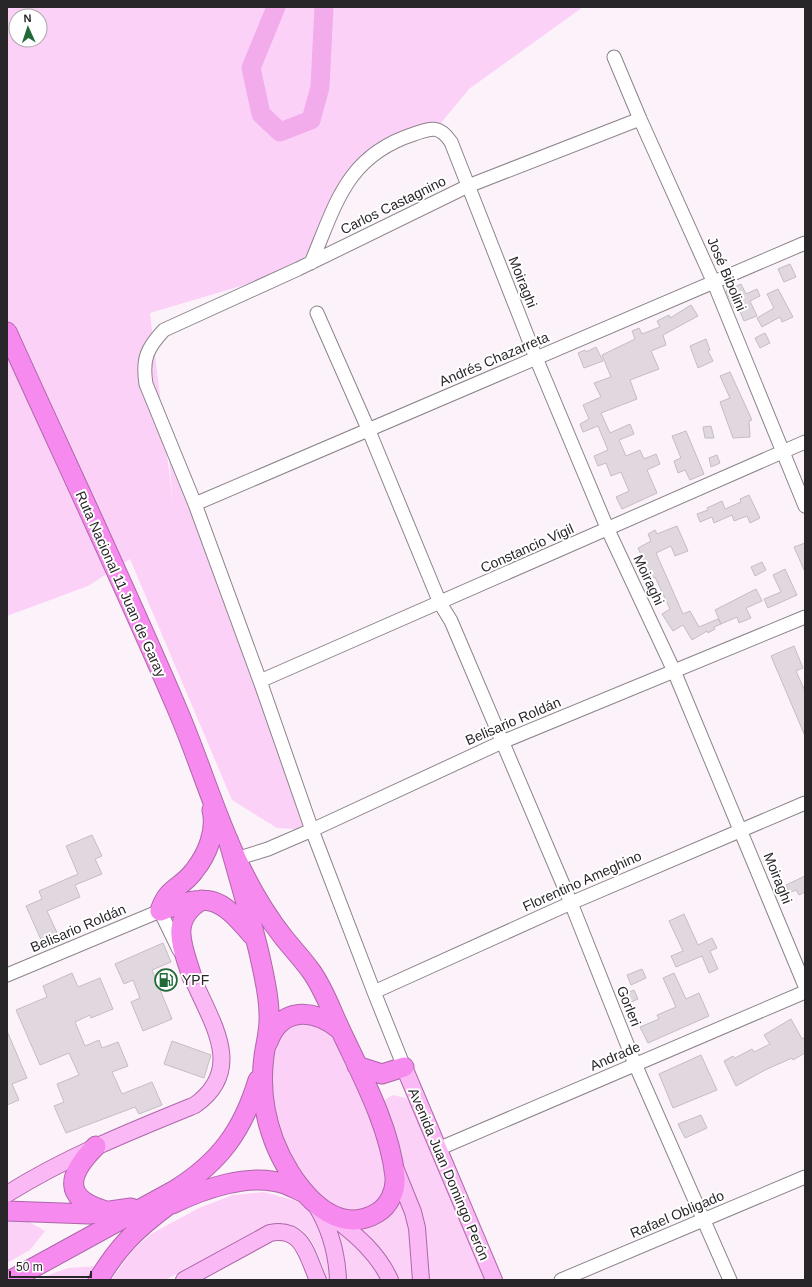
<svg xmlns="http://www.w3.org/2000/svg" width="812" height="1287" viewBox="0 0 812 1287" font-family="Arial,sans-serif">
<rect width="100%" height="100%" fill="#fcf2fa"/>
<path fill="#fcd1f7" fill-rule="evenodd" d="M7,7H583L469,89L436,129L398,139L350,177L298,269L150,313L173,504L167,434L312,830L277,828L232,800L130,559L88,586L7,616ZM16,16H40V40H16Z
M305,1020L333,1032L357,1078L387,1161L386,1187L378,1202L359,1213L339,1211L316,1196L297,1174L271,1115V1054L280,1033L289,1024Z
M393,1095L406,1098L418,1113L486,1280H340L333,1218L390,1201L382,1116L384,1100Z
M264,1192L304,1203L313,1211L336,1280H328C314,1246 309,1212 263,1229L165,1280H111L133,1250L151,1234L199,1208L233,1195Z
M7,1220H26L45,1231L30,1250L7,1263Z
M99,1266L92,1280H35L68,1268Z"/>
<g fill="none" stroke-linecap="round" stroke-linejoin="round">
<path stroke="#f2abeb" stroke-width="19" d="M276,7L251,68L261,114L280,132L311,120L320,87L324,7"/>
</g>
<path fill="#e0d7df" stroke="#c5bcc4" d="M790,264L796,277L784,282L778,269Z
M741,284L746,294L757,289L760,296L750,301L757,316L744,321L738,307L734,308L726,291Z
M778,289L793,317L782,322L780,317L762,327L757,318L774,308L767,294Z
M691,305L698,316L663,335L666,345L651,351L659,369L630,380L637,399L601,413L610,433L630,424L634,434L619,440L626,456L640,450L644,459L656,454L660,464L647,470L657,493L622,509L616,497L629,491L621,472L611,476L606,463L598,466L594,456L608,450L598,426L583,432L580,424L589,419L583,405L601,397L594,383L611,377L602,355L635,339L632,331L639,328L642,334L660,327L657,321L669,315L670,318Z
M765,333L770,343L760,348L755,338Z
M706,339L710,350L708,351L713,361L698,368L690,346Z
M596,347L603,361L584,368L578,353L585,350L586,352Z
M730,372L752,420L749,421L750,437L733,438L720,402L730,398L720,376Z
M711,426L714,438H705L703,427Z
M686,431L704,474L690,480L685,470L678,473L674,461L681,458L672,436Z
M717,455L720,463L711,467L709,458Z
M749,495L760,518L750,523L747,516L734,521L732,515L714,523L712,517L700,522L697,514L708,510L707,508L722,501L725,509L741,502L740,499Z
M677,526L688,551L675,556L671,546L656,553L683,614L690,611L699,627L718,619L721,624L714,627L715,629L708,633L707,631L692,640L683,625L673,631L662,614L670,609L655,577L652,579L638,548L651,541L648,534L655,530L657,534Z
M805,543V572L794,547Z
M762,562L766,570L755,576L751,567Z
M785,569L797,595L768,608L764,599L781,592L773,575Z
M756,589L762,601L746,608L751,618L739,623L737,617L721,624L715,610Z
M794,646L803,668L796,671L805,691V736L771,656Z
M92,835L102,856L95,859L102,874L75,885L80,897L47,911L58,935L42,942L26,906L42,899L39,891L78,874L66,846Z
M805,876V892L799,895L796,890L789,893L786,885Z
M684,914L698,945L712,938L717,948L710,951L718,969L709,973L702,956L676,967L671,956L683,951L669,921Z
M163,943L171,962L152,970L172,1019L143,1031L131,1002L140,998L133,980L124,984L115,964Z
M642,969L646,978L631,985L627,975Z
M72,973L78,987L100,978L113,1009L91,1018L90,1015L75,1022L85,1046L99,1040L102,1048L118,1042L128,1066L112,1072L122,1094L152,1082L162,1105L139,1114L135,1107L66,1133L54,1106L64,1102L57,1084L79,1075L69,1053L40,1065L16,1010L47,997L43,986Z
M674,973L686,999L699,993L709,1016L648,1043L640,1027L659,1019L657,1015L676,1007L663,978Z
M634,990L638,999L629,1003L625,994Z
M791,1019L802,1039L805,1037V1053L793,1060L792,1058L765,1070L736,1086L724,1061L733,1056L735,1058L752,1049L754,1052L770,1044L764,1035Z
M7,1031L27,1078L12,1084L19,1100L7,1105Z
M172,1041L211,1055L204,1078L164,1064Z
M701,1055L717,1090L673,1108L659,1074Z
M701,1115L707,1128L685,1138L678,1124Z"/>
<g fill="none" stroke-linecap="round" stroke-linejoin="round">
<g stroke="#8c848b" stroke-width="15">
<path id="minor" d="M614,57L640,119L714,283L805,506
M311,263C336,204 346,156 414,134C432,128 439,125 451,142L536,358L608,530L674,671L805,986
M317,313L369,431L440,603L451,621L571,903L635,1064L730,1280
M195,504L805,243
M260,681L805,442
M236,859L268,849L312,830L502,742L805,617
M7,975L160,911L179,950
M374,992L571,903L805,803
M404,1067L374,992L312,830L260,681L195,504L146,384C142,359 147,348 164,330L298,269L468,186L640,119
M438,1149L805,992
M561,1280L805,1177"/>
</g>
<g stroke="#ae67a9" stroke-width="18">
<path id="major" d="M404,1067L494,1280
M396,1170L413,1212L417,1228L421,1280
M7,1194C66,1157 131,1131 195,1105C246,1069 211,1022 192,977
M317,1207C330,1229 337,1255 338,1280
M333,1217C356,1235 378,1253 390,1280
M184,1280L270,1233C303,1226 307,1256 318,1280"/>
</g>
<g stroke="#ae67a9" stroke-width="21">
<path id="highway" d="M7,332C64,458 124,584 178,711C199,760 214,811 236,858C249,886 265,914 284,938C293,949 303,960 311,971C324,989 331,1010 340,1029C361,1074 390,1127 395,1177C396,1191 389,1206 377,1213C330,1241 288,1178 274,1141C263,1112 260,1086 264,1056C266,1042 270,1028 269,1014C269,995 264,976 260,957C251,918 239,879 228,839
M160,911C168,886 181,889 194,871C207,855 217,831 212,810
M160,911C209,893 218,895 252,935
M192,977C183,947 168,920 202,900
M268,1042C281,1006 314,1009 339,1029
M357,1066L382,1074L404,1067
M96,1146C68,1174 61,1198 106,1211
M172,1204C203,1189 250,1172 285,1184C292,1187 298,1190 305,1193
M7,1211L89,1214L131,1208
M11,1280L175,1190C220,1162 243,1130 258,1080
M98,1280C119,1246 135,1230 167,1206"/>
</g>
<use href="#minor" stroke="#fff" stroke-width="13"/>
<use href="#major" stroke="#fab9f5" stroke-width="16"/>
<use href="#highway" stroke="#f68aee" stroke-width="19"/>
</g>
<defs>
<g id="fuel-ring" transform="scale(1.15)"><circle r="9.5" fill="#fff" stroke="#216a37" stroke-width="1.5"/><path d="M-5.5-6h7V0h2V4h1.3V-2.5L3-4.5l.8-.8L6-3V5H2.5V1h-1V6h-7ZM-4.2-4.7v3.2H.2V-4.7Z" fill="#216a37"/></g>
</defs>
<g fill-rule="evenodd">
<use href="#fuel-ring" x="166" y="980"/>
</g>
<g text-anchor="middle" stroke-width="4" stroke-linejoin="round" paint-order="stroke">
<g font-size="14" fill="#292629" stroke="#fff">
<text transform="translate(393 205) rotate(-26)" y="5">Carlos Castagnino</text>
<text transform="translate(727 274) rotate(67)" y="5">José Bibolini</text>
<text transform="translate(523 282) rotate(68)" y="5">Moiraghi</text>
<text transform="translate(494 359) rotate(-23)" y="5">Andrés Chazarreta</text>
<text transform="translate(527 548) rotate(-24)" y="5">Constancio Vigil</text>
<text transform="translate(649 580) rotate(65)" y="5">Moiraghi</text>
<text transform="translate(121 584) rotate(66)" y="5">Ruta Nacional 11 Juan de Garay</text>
<text transform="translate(513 721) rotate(-23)" y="5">Belisario Roldán</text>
<text transform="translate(778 878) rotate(68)" y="5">Moiraghi</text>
<text transform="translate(582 881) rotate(-24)" y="5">Florentino Ameghino</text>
<text transform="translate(78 928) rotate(-23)" y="5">Belisario Roldán</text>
<text transform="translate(629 1006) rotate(68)" y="5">Gorleri</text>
<text transform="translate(615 1056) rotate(-23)" y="5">Andrade</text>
<text transform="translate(449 1174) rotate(67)" y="5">Avenida Juan Domingo Perón</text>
<text transform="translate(677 1214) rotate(-23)" y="5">Rafael Obligado</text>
</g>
<g font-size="14" fill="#292629" stroke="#fff" text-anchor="start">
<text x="182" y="985">YPF</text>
</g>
</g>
<rect width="812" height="1287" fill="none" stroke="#292629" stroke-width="16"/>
<g transform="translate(28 28) rotate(357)"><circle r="19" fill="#ffffff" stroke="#a9a8a9"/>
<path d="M0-3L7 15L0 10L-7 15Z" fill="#216a37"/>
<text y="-6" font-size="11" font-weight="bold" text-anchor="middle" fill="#292629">N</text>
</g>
<path d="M10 1271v6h81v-6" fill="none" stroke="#292629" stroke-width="2"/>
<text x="16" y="1271" font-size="12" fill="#292629" stroke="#ffffff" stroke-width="3" paint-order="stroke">50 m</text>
</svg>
